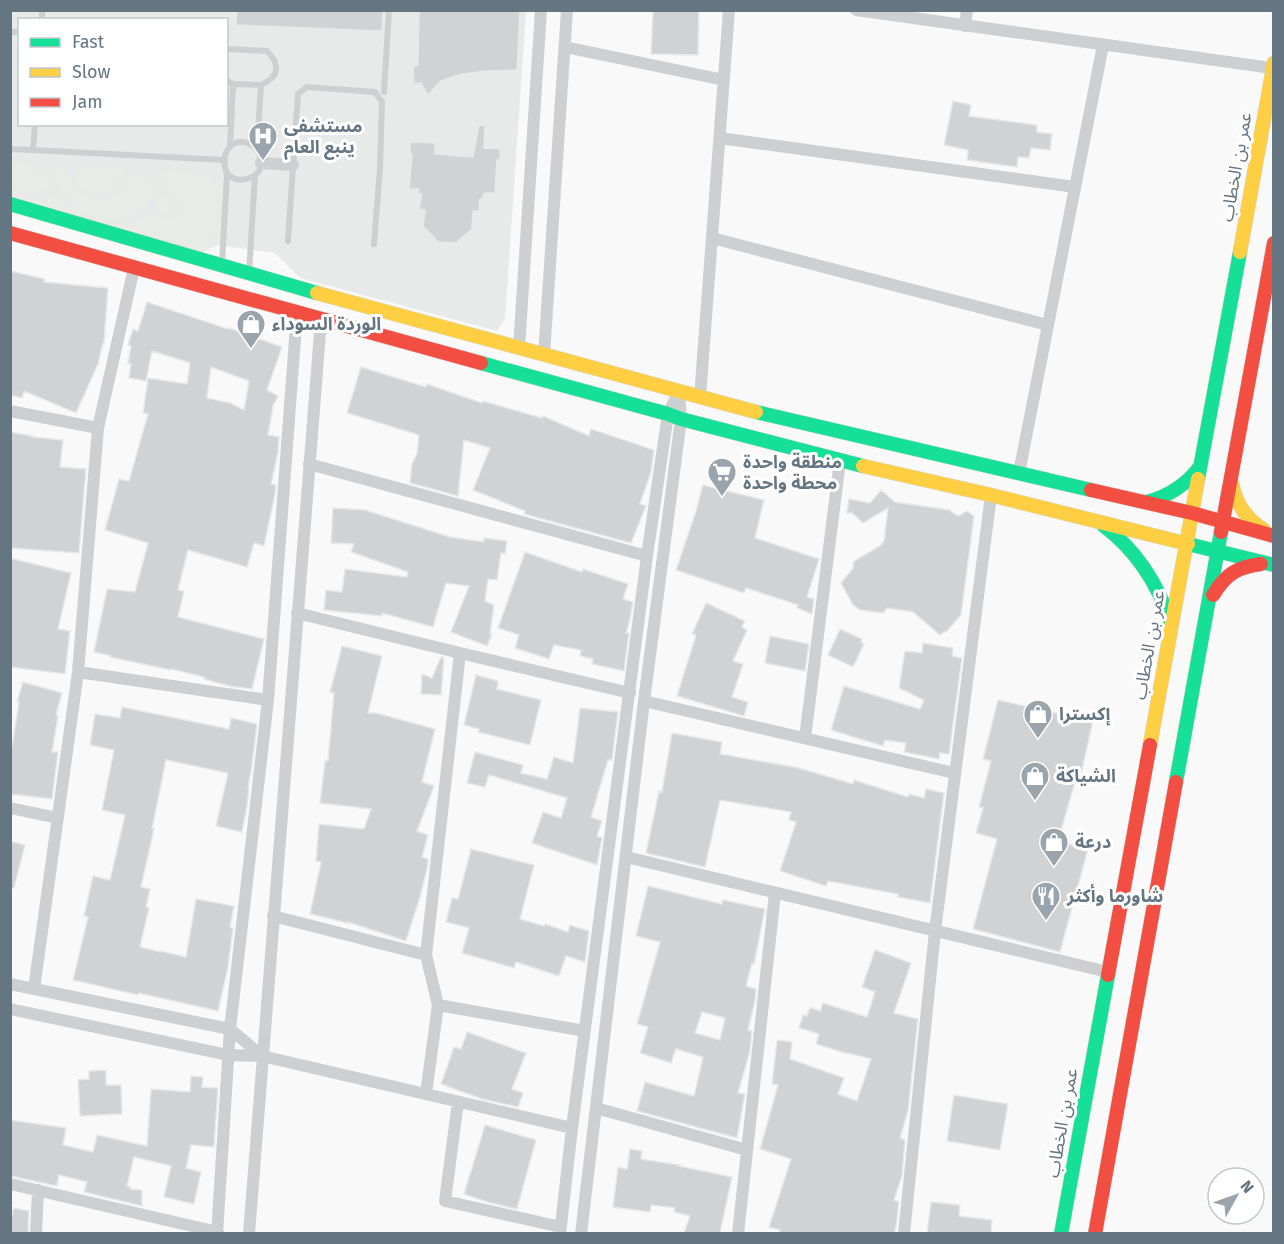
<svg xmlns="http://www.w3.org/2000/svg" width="1284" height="1244" viewBox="0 0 1284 1244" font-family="'Fira Sans','Noto Sans Arabic',sans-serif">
<rect width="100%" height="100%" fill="#f9f9f9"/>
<path fill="#e8e9e9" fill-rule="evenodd" d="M10,11H526L505,319L497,331L300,278L275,253L217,245L199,254L11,200ZM20,20H226V124H20Z"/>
<path fill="#e8ebe6" d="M11,163L30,165L53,186L52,191L41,190L26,193L11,189Z
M43,165L64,167C66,170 68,172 70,175C72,179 72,185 74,188C83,201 106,203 118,194C124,190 126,181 131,175C144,170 156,180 152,194C148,206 139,214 126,217C102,223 80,215 65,194C62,191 61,186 59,182C54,176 48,171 43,165Z
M73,166L126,170C120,176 118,184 112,189C109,193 104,193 99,193C83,194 75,180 73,166Z
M162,172L208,175L212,183L216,186C216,200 219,230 211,241C208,246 204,248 199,250L116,227L120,223C131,224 140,220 148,213C158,217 165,225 174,217C191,203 169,193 163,181C161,177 162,176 162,172Z
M59,195L64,203L77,212L74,215L29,204L28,200L31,198L46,199Z
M157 205a8 8 0 1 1 16 0a8 8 0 1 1-16 0Z"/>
<path fill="#d0d2d3" stroke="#e8e8e8" stroke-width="1.5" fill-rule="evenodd" d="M237,10H383L382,31L236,25Z
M419,10H520L517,70L488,71L462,74L441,81L428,95L421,83L414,84L413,67L418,65Z
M653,10H699L698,55L651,54Z
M953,101L971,105L969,116L1037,125V132L1052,134L1050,150L1031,148L1029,158L1018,157L1017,167L967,160L968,150L944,145Z
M479,125L485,126L484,148L500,149V160H497L495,193H484L483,198L480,199L479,211H473L472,229L456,243L438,242L423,226L425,210L419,209L422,194L417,193L419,189H409L412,154L410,153V142L435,143V154L473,157Z
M10,271L45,279L44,282L108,288L104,343H103L98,364L76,413L24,391L22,398L10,395Z
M147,302L228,329L229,328L282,347L267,390L278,396L273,406L268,435L279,437L278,453L271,484L276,485L275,494L264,546L254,543L247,567L188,550L178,590L184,591L178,617L264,639L252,689L229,686L204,679V677L171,669V670L110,657L111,656L94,652L107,589L135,592L148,543L105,530L119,479L129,481L148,414L143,413L148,378L187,384L190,363L152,351L146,381L129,378L131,364H128L131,346L128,345L133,329L138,331ZM211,367L249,381L244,410L230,403L207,398Z
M361,367L426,387L427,384L482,403L483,401L542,418L543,416L589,436L591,429L654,450L651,472L640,504L646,506L631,543L524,514L525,511L473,490L490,448L464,440L458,496L410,483L412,464L417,453L419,435L347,413Z
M10,432L33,436L32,437L63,440L60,467L86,469L79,553L10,548Z
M703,485L764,500L755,538L819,559L807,597L814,599L812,614L797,608L798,605L746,588L744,593L676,570L696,511Z
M881,490L895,502L949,510L958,516L967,511L974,516L961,615L948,630L940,635L913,612L887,608L883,613L860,610L853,605L841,583L853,568L854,561L880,546L884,541L888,508L863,523L852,513H847L849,499L870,503Z
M333,508L365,510L450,537L484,542V538L507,541L505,554L501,553L497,580L488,579L485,601L494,605L490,634H492L487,646L451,632L469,586L446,583L433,627L382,613V616L324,610L326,590L342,592L345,569L407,577L408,572L351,552L354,544L331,543Z
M525,552L582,572L583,569L628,584L623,599L633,602L630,619L626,633H629L624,671L592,664L593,659L580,656L581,650L554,645L549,659L515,648L519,635L498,628Z
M10,558L71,573L58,629L70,631L65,674L10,667Z
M706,603L745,621L742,627L747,630L733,661L743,664L732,697L748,702L744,716L677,696L696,635L692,634Z
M840,629L862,639L861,642L864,644L853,667L828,655Z
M770,636L809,644L805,671L765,663Z
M923,643L953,648L952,656L962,658L949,754L940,753L939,759L904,752L906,743L885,740L883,746L831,730L844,686L920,709L924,700L899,688L905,651L922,653Z
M342,646L382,656L368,713H376L435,729L422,782L434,786L417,831L428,835L422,857L428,859V865L420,897L406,941L348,922V923L310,914L321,862L316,861L319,824L364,829L371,809L320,803L325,761H328L334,693L330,692Z
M441,657L444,658L441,695L421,694L422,674L432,678Z
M476,675L498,681L497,689L541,700L530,745L478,732L479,729L464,725Z
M23,682L62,693L56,715L58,716L52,752H58L52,799L10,794V747H12L19,702H17Z
M998,700L1093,721L1079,783L1075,782L1058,841L1088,849L1060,952L973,929L997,839L976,833L983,808L979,807L991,761L983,759Z
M122,707L229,729L231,718L257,724L252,766L248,788L249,789L247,806L242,832L216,826L228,773L166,760L152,829H154L141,887L150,889L146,907L149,908L140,947L160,952L161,951L186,957L196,899L234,906L230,927L233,928L228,967L218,1011L139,993L138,995L73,980L88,917L84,916L93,876L110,880L125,815L102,810L114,750L90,745L95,714L120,718Z
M580,708L618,712L612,760H608L591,817L602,821L597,836L602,838L597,865L532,843L543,812L561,818L567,798L489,775L485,787L467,783L475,752L523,765L521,773L547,779L554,757L573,763Z
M672,733L722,742L720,754L799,768L853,784L854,780L908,797L909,794L924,798L926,789L944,793L930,903L898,897V894L828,881L826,886L780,871L796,822L789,820L791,812L720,800L705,867L646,853L659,791L662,792Z
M10,841L25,845L14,888H10Z
M471,849L534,865L520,919L544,926L545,924L568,932L570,925L589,931L585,962L566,956L559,976L516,962L514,968L462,953L469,928L446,922L452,898L458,899Z
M648,886L722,904L723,900L765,909L754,964L752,963L746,986L756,989L755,1001L748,1030L752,1031L750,1051L738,1093L745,1094L737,1138L637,1111L645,1082L694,1096L703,1057L676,1049L671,1063L640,1053L648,1027L637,1024L660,942L636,936ZM702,1012L725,1018L720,1040L695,1033Z
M875,950L911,963L894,1013L918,1019L908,1111L900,1138L905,1140L902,1176L894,1200L899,1202L896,1227L894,1233H779L780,1230L769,1227L791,1159L760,1149L778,1085L772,1084L777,1040L792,1042L790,1059L844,1078L838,1094L857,1101L871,1059L848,1053V1054L816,1044L819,1034L799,1028L803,1015L807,1016L810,1007L820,1011L823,1003L867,1017L875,992L862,987Z
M467,1032L526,1053L512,1089L523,1093L518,1107L482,1099L441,1084L454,1047L461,1049Z
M106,1070V1085H121L122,1114L80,1116L78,1080L89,1079V1071Z
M191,1076L203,1077L202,1087L218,1088L214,1147L191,1145L186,1168L201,1172L194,1204L164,1197L171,1166L134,1157L127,1186L131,1187L130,1189L142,1190V1206L84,1192L87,1182L59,1175L57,1186L10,1176V1120L66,1128L63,1145L93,1152L97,1135L147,1146L151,1089L190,1092Z
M954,1095L1008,1104L1000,1150L947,1141Z
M485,1125L536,1140L517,1209L487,1202L464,1194Z
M630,1149L642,1151L641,1159L680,1165L679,1166L732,1177L720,1233H684L690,1216L674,1212L675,1208L651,1205L650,1212L613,1207L618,1167L627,1169Z
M931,1202L960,1205L959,1216L992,1220L991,1233H927Z
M14,1208L29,1211L28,1233H10V1221Z"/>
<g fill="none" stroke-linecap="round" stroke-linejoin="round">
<g stroke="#d5d6d7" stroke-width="15">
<path id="fast" d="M10,204L317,293
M481,363L668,414L681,419L863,466
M756,412L1091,490
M1198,479L1240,252
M1147,502C1169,496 1185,486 1199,468
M1104,526C1137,551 1157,582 1170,621
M1188,544L1274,565
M1176,782L1221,532
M1061,1234L1108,975"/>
</g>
<g stroke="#d5d6d7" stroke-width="15">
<path id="slow" d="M1240,252L1274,63
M317,293L756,412
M863,466L991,495L1188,544
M1232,484C1236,504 1246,519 1264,530
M1150,745L1198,479"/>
</g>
<g stroke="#d5d6d7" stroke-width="15">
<path id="jam" d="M10,233L481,363
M1091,490L1192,513L1274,536
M1221,532L1274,243
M1213,595C1226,574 1237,567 1261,564
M1108,975L1150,745
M1095,1234L1176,782"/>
</g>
<path stroke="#cecfd0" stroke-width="6" d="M42,20V10
M10,32H20
M226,51L229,49L267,51C281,65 279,77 261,85L257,149
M226,80L233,84L230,147
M233,84L261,85
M384,92L389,10
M35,124L33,150L224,160
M10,149L33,150
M288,241L298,94L307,87L375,92L382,102L380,168L374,244
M222,263L227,174
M249,273L255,176C256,174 259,172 260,169C264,159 258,148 250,144C218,129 212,196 255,176"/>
<path stroke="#cecfd0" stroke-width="12" d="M856,10L1272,68
M965,26L967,10
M565,47L724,80
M720,138L1075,187
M261,163L293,165
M712,238L1048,325
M519,348L541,10
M544,355L567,10
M700,397L729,10
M10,411L98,428
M309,464L647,556
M1019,473L1103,45
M297,613L460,653L630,693
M78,672L268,700
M644,701L954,773
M805,738L840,461
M10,808L58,818
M626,857L1108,972
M273,916L426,955L460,653
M10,984L230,1029L262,1056
M34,989L78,672L98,428L134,268
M438,1005L585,1031
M10,1009L228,1055L262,1056L572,1128
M426,1094L438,1005L426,955
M458,1102L445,1201L561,1227
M596,1108L747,1150
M10,1184L218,1232
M36,1234L38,1190
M217,1234L230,1029L268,700L297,312
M249,1234L321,320
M560,1234L572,1128L647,556L668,414L679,391
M581,1234L644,701L681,419L679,392
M738,1234L775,893
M904,1234L935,931L991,495"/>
<use href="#fast" stroke="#16e098" stroke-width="14"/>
<use href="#slow" stroke="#ffcf43" stroke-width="14"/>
<use href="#jam" stroke="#f24e42" stroke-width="14"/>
</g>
<defs>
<g id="hospital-pin" transform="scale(1.5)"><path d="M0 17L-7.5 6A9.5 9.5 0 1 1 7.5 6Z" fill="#99a4ac" stroke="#fff"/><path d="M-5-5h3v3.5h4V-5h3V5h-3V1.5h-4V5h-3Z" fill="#fff"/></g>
<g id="shop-pin" transform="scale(1.5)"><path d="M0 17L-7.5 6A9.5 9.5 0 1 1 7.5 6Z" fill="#99a4ac" stroke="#fff"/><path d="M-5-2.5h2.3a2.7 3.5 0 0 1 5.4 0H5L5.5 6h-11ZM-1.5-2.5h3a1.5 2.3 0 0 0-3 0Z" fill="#fff"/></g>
<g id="supermarket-pin" transform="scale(1.5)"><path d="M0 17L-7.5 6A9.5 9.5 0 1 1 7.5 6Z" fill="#99a4ac" stroke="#fff"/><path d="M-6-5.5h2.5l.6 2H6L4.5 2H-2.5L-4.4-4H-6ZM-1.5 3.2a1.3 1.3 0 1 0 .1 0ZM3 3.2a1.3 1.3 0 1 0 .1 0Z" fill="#fff"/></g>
<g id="restaurant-pin" transform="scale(1.5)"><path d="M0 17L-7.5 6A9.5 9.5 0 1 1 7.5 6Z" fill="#99a4ac" stroke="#fff"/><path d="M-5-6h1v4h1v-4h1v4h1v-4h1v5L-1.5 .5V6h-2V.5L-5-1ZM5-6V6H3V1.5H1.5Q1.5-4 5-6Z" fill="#fff"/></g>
</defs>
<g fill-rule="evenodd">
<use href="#hospital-pin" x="263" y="136"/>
<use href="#shop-pin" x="251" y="324"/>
<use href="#supermarket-pin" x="722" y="472"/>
<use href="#shop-pin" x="1038" y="714"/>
<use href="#shop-pin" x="1035" y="776"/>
<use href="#shop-pin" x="1054" y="842"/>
<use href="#restaurant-pin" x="1046" y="896"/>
</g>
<g text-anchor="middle" stroke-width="6" stroke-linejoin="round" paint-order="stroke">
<g font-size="18" font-weight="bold" fill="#657683" stroke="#fff" text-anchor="start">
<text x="284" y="132">مستشفى<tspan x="284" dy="21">ينبع العام</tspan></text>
<text x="272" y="330">الوردة السوداء</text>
<text x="743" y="468">منطقة واحدة<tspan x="743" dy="21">محطة واحدة</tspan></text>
<text x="1059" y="720">إكسترا</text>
<text x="1056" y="782">الشياكة</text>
<text x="1075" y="848">درعة</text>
<text x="1067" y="902">شاورما وأكثر</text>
</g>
<g font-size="18" fill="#657683" stroke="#fff">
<text transform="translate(1236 167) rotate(-80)" y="6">عمر بن الخطاب</text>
<text transform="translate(1149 645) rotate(-80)" y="6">عمر بن الخطاب</text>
<text transform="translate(1062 1123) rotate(-80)" y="6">عمر بن الخطاب</text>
</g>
</g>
<rect width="1284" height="1244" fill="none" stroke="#657683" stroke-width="24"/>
<rect x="18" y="18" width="210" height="108" fill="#ffffff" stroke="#c1c8cd" stroke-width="1.5"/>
<rect x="30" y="38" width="30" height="9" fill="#16e098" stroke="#c1c8cd" stroke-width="1.5"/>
<text x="72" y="48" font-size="18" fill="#657683">Fast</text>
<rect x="30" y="68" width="30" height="9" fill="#ffcf43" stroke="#c1c8cd" stroke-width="1.5"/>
<text x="72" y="78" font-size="18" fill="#657683">Slow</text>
<rect x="30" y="98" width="30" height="9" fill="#f24e42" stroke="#c1c8cd" stroke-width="1.5"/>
<text x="72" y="108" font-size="18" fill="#657683">Jam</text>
<g transform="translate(1236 1196) rotate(50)"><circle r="28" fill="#ffffff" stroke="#c1c8cd" stroke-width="1.5"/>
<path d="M0-4.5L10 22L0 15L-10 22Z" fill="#99a4ac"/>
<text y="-9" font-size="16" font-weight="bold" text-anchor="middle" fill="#657683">N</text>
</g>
</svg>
